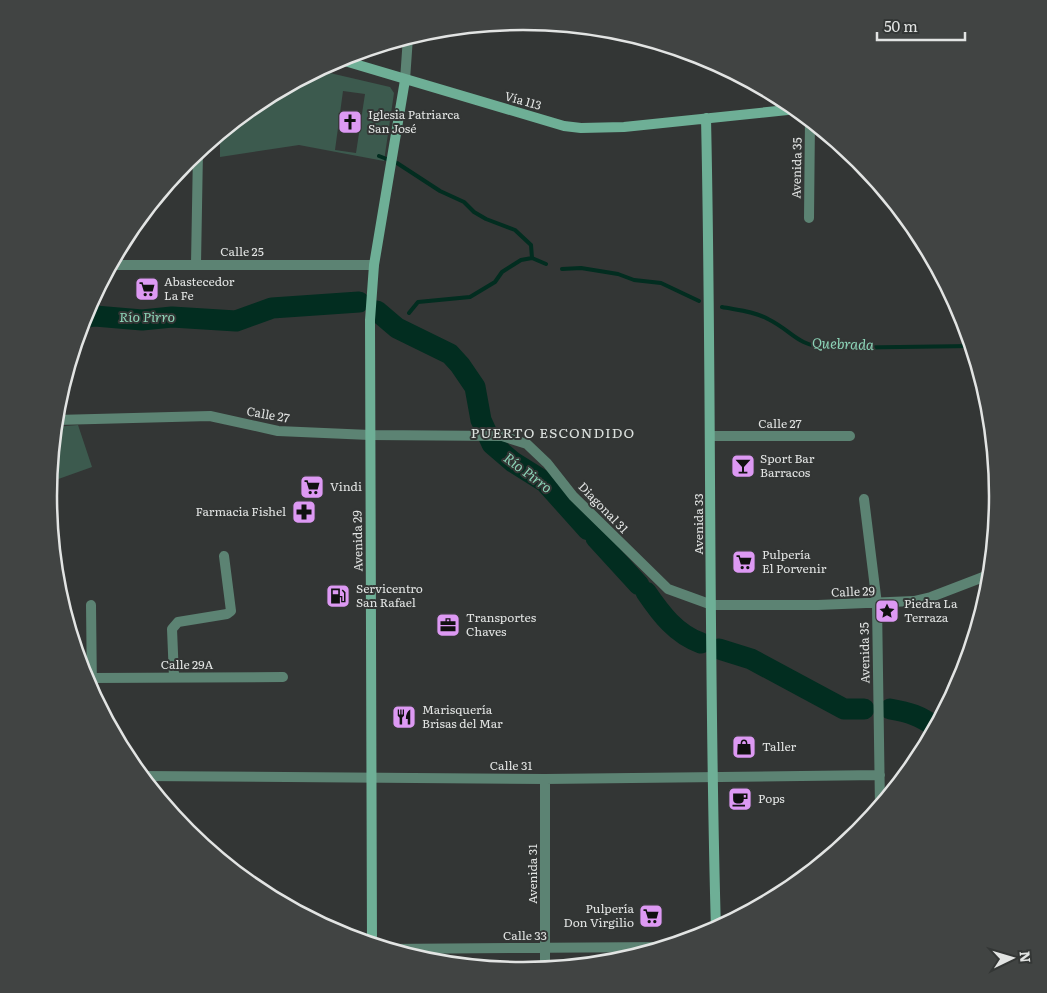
<svg xmlns="http://www.w3.org/2000/svg" width="1047" height="993" viewBox="0 0 1047 993" font-family="Literata,serif">
<rect width="100%" height="100%" fill="#333635"/>
<path fill="#3c5a4e" fill-rule="evenodd" d="M317,70L390,87L394,93L384,161L299,145L220,157V134L260,101ZM343,91L365,94L356,153L335,150Z
M78,425L92,467L50,482L55,427Z"/>
<g fill="none" stroke-linecap="round" stroke-linejoin="round">
<path stroke="#022d20" stroke-width="4" d="M379,156L397,163L440,191L464,202L474,212L486,219L515,230L531,245L532,258
M562,269L581,268L618,274L634,280L661,283L699,301
M722,307C737,310 754,311 768,319C794,332 794,344 827,348L972,346
M409,313L418,302L470,297L495,282L502,272L521,260L532,258L546,264
M390,323L397,321"/>
<path stroke="#022d20" stroke-width="21" d="M377,311L397,328L450,354L460,365L475,387L481,420L492,444L513,462L545,482L588,530
M83,318L95,316L142,320L172,317L236,321L272,308L359,302
M596,538L639,585
M646,592C661,614 676,634 701,643
M719,649L751,659L844,709H864
M890,709C908,712 922,716 936,728"/>
<path stroke="#5c8373" stroke-width="10" d="M405,80L408,37
M809,218L810,120
M196,264L198,151
M111,265H374
M56,420L210,416L278,431L370,435L502,436L527,444L547,463L573,496L668,589L712,605H818L914,601L931,597L991,574
M711,436H850
M864,499L877,604L880,807
M91,605L92,692
M174,677L172,629L178,622L227,614L231,611L224,556
M92,678L283,677
M141,776L545,779L880,775
M545,779V970
M384,949L666,947"/>
<path stroke="#6eaf96" stroke-width="10" d="M338,59L564,126L581,128L624,127L797,109
M706,118C712,388 708,659 716,930
M372,945L370,320L374,265L405,80"/>
</g>
<defs>
<g id="church-square" transform="scale(1.25)"><rect x="-9" y="-9" width="18" height="18" rx="4" fill="#dd99f3" stroke="#333635"/><path d="M-1.2-6h2.4v3.5h3.3v2.4h-3.3V6h-2.4V-.1h-3.3v-2.4h3.3Z" fill="#111"/></g>
<g id="supermarket-square" transform="scale(1.25)"><rect x="-9" y="-9" width="18" height="18" rx="4" fill="#dd99f3" stroke="#333635"/><path d="M-6-5.5h2.5l.6 2H6L4.5 2H-2.5L-4.4-4H-6ZM-1.5 3.2a1.3 1.3 0 1 0 .1 0ZM3 3.2a1.3 1.3 0 1 0 .1 0Z" fill="#111"/></g>
<g id="bar-square" transform="scale(1.25)"><rect x="-9" y="-9" width="18" height="18" rx="4" fill="#dd99f3" stroke="#333635"/><path d="M-6-5H6L.8 .8V4.5H3.5V6h-7V4.5H-.8V.8Z" fill="#111"/></g>
<g id="pharmacy-square" transform="scale(1.25)"><rect x="-9" y="-9" width="18" height="18" rx="4" fill="#dd99f3" stroke="#333635"/><path d="M-2-6h4v4h4v4h-4v4h-4v-4h-4v-4h4Z" fill="#111"/></g>
<g id="fuel-square" transform="scale(1.25)"><rect x="-9" y="-9" width="18" height="18" rx="4" fill="#dd99f3" stroke="#333635"/><path d="M-5.5-6h7V0h2V4h1.3V-2.5L3-4.5l.8-.8L6-3V5H2.5V1h-1V6h-7ZM-4.2-4.7v3.2H.2V-4.7Z" fill="#111"/></g>
<g id="sight-square" transform="scale(1.25)"><rect x="-9" y="-9" width="18" height="18" rx="4" fill="#dd99f3" stroke="#333635"/><path d="M0-6L1.8-2.2L6-1.7L2.9 1.2L3.7 5.4L0 3.3L-3.7 5.4L-2.9 1.2L-6-1.7L-1.8-2.2Z" fill="#111"/></g>
<g id="office-square" transform="scale(1.25)"><rect x="-9" y="-9" width="18" height="18" rx="4" fill="#dd99f3" stroke="#333635"/><path d="M-6-3h4V-5.5h4V-3h4V5H-6ZM-1-4.5V-3h2v-1.5ZM-6 0V1H6V0Z" fill="#111"/></g>
<g id="restaurant-square" transform="scale(1.25)"><rect x="-9" y="-9" width="18" height="18" rx="4" fill="#dd99f3" stroke="#333635"/><path d="M-5-6h1v4h1v-4h1v4h1v-4h1v5L-1.5 .5V6h-2V.5L-5-1ZM5-6V6H3V1.5H1.5Q1.5-4 5-6Z" fill="#111"/></g>
<g id="shop-square" transform="scale(1.25)"><rect x="-9" y="-9" width="18" height="18" rx="4" fill="#dd99f3" stroke="#333635"/><path d="M-5-2.5h2.3a2.7 3.5 0 0 1 5.4 0H5L5.5 6h-11ZM-1.5-2.5h3a1.5 2.3 0 0 0-3 0Z" fill="#111"/></g>
<g id="cafe-square" transform="scale(1.25)"><rect x="-9" y="-9" width="18" height="18" rx="4" fill="#dd99f3" stroke="#333635"/><path d="M-5.5-4.5H6V0H3Q3 3.5 0 3.5H-2.5Q-5.5 3.5-5.5 0ZM3-3.2v2h1.7v-2ZM-6 4.5H4V6H-6Z" fill="#111"/></g>
</defs>
<g fill-rule="evenodd">
<use href="#church-square" x="350" y="122"/>
<use href="#supermarket-square" x="147" y="289"/>
<use href="#bar-square" x="743" y="466"/>
<use href="#supermarket-square" x="312" y="487"/>
<use href="#pharmacy-square" x="304" y="512"/>
<use href="#supermarket-square" x="744" y="562"/>
<use href="#fuel-square" x="338" y="596"/>
<use href="#sight-square" x="887" y="611"/>
<use href="#office-square" x="448" y="625"/>
<use href="#restaurant-square" x="404" y="717"/>
<use href="#shop-square" x="744" y="747"/>
<use href="#cafe-square" x="740" y="799"/>
<use href="#supermarket-square" x="651" y="916"/>
</g>
<g text-anchor="middle" stroke-width="4" stroke-linejoin="round" paint-order="stroke">
<g font-size="12" fill="#e2e4e3" stroke="#333635">
<text transform="translate(523 101) rotate(16)" y="4">Vía 113</text>
<text transform="translate(797 168) rotate(-89)" y="4">Avenida 35</text>
<text x="242" y="256">Calle 25</text>
<text transform="translate(268 415) rotate(10)" y="4">Calle 27</text>
<text x="780" y="428">Calle 27</text>
<text transform="translate(603 508) rotate(46)" y="4">Diagonal 31</text>
<text transform="translate(699 524) rotate(-90)" y="4">Avenida 33</text>
<text transform="translate(358 541) rotate(-91)" y="4">Avenida 29</text>
<text transform="translate(853 592) rotate(-2)" y="4">Calle 29</text>
<text transform="translate(865 653) rotate(-91)" y="4">Avenida 35</text>
<text x="187" y="669">Calle 29A</text>
<text x="511" y="770">Calle 31</text>
<text transform="translate(533 874) rotate(-90)" y="4">Avenida 31</text>
<text x="525" y="940">Calle 33</text>
</g>
<g font-size="12" fill="#e2e4e3" stroke="#333635" text-anchor="start">
<text x="368" y="119">Iglesia Patriarca<tspan x="368" dy="14">San José</tspan></text>
<text x="164" y="286">Abastecedor<tspan x="164" dy="14">La Fe</tspan></text>
<text x="760" y="463">Sport Bar<tspan x="760" dy="14">Barracos</tspan></text>
<text x="330" y="491">Vindi</text>
<text x="286" y="516" text-anchor="end">Farmacia Fishel</text>
<text x="762" y="559">Pulpería<tspan x="762" dy="14">El Porvenir</tspan></text>
<text x="356" y="593">Servicentro<tspan x="356" dy="14">San Rafael</tspan></text>
<text x="904" y="608">Piedra La<tspan x="904" dy="14">Terraza</tspan></text>
<text x="466" y="622">Transportes<tspan x="466" dy="14">Chaves</tspan></text>
<text x="422" y="714">Marisquería<tspan x="422" dy="14">Brisas del Mar</tspan></text>
<text x="762" y="751">Taller</text>
<text x="758" y="803">Pops</text>
<text x="634" y="913" text-anchor="end">Pulpería<tspan x="634" dy="14">Don Virgilio</tspan></text>
</g>
<g font-size="14" font-style="italic" fill="#8cd3b7" stroke="#333635">
<text x="147" y="322">Río Pirro</text>
<text transform="translate(843 344) rotate(2)" y="5">Quebrada</text>
<text transform="translate(528 473) rotate(37)" y="5">Río Pirro</text>
</g>
<g font-size="14" letter-spacing="1" fill="#dce1de" stroke="#333635">
<text x="553" y="438">PUERTO ESCONDIDO</text>
</g>
</g>
<path d="M0 0H1047V993H0ZM57 496a466 466 0 1 1 932 0a466 466 0 1 1-932 0Z" fill="#414443" fill-rule="evenodd"/>
<path fill="none" stroke="#e2e4e3" stroke-width="2.5" d="M57 496a466 466 0 1 1 932 0a466 466 0 1 1-932 0Z"/>
<g transform="translate(1012 958) rotate(85)" stroke="#333635" stroke-width="4" paint-order="stroke">
<path d="M0-4L9 19L0 12L-9 19Z" fill="#e2e4e3"/>
<text y="-8" font-size="14" font-weight="bold" text-anchor="middle" fill="#e2e4e3">N</text>
</g>
<path d="M877 32v8h88v-8" fill="none" stroke="#e2e4e3" stroke-width="2.5"/>
<text x="884" y="32" font-size="15" fill="#e2e4e3" stroke="#333635" stroke-width="4" paint-order="stroke">50 m</text>
</svg>
